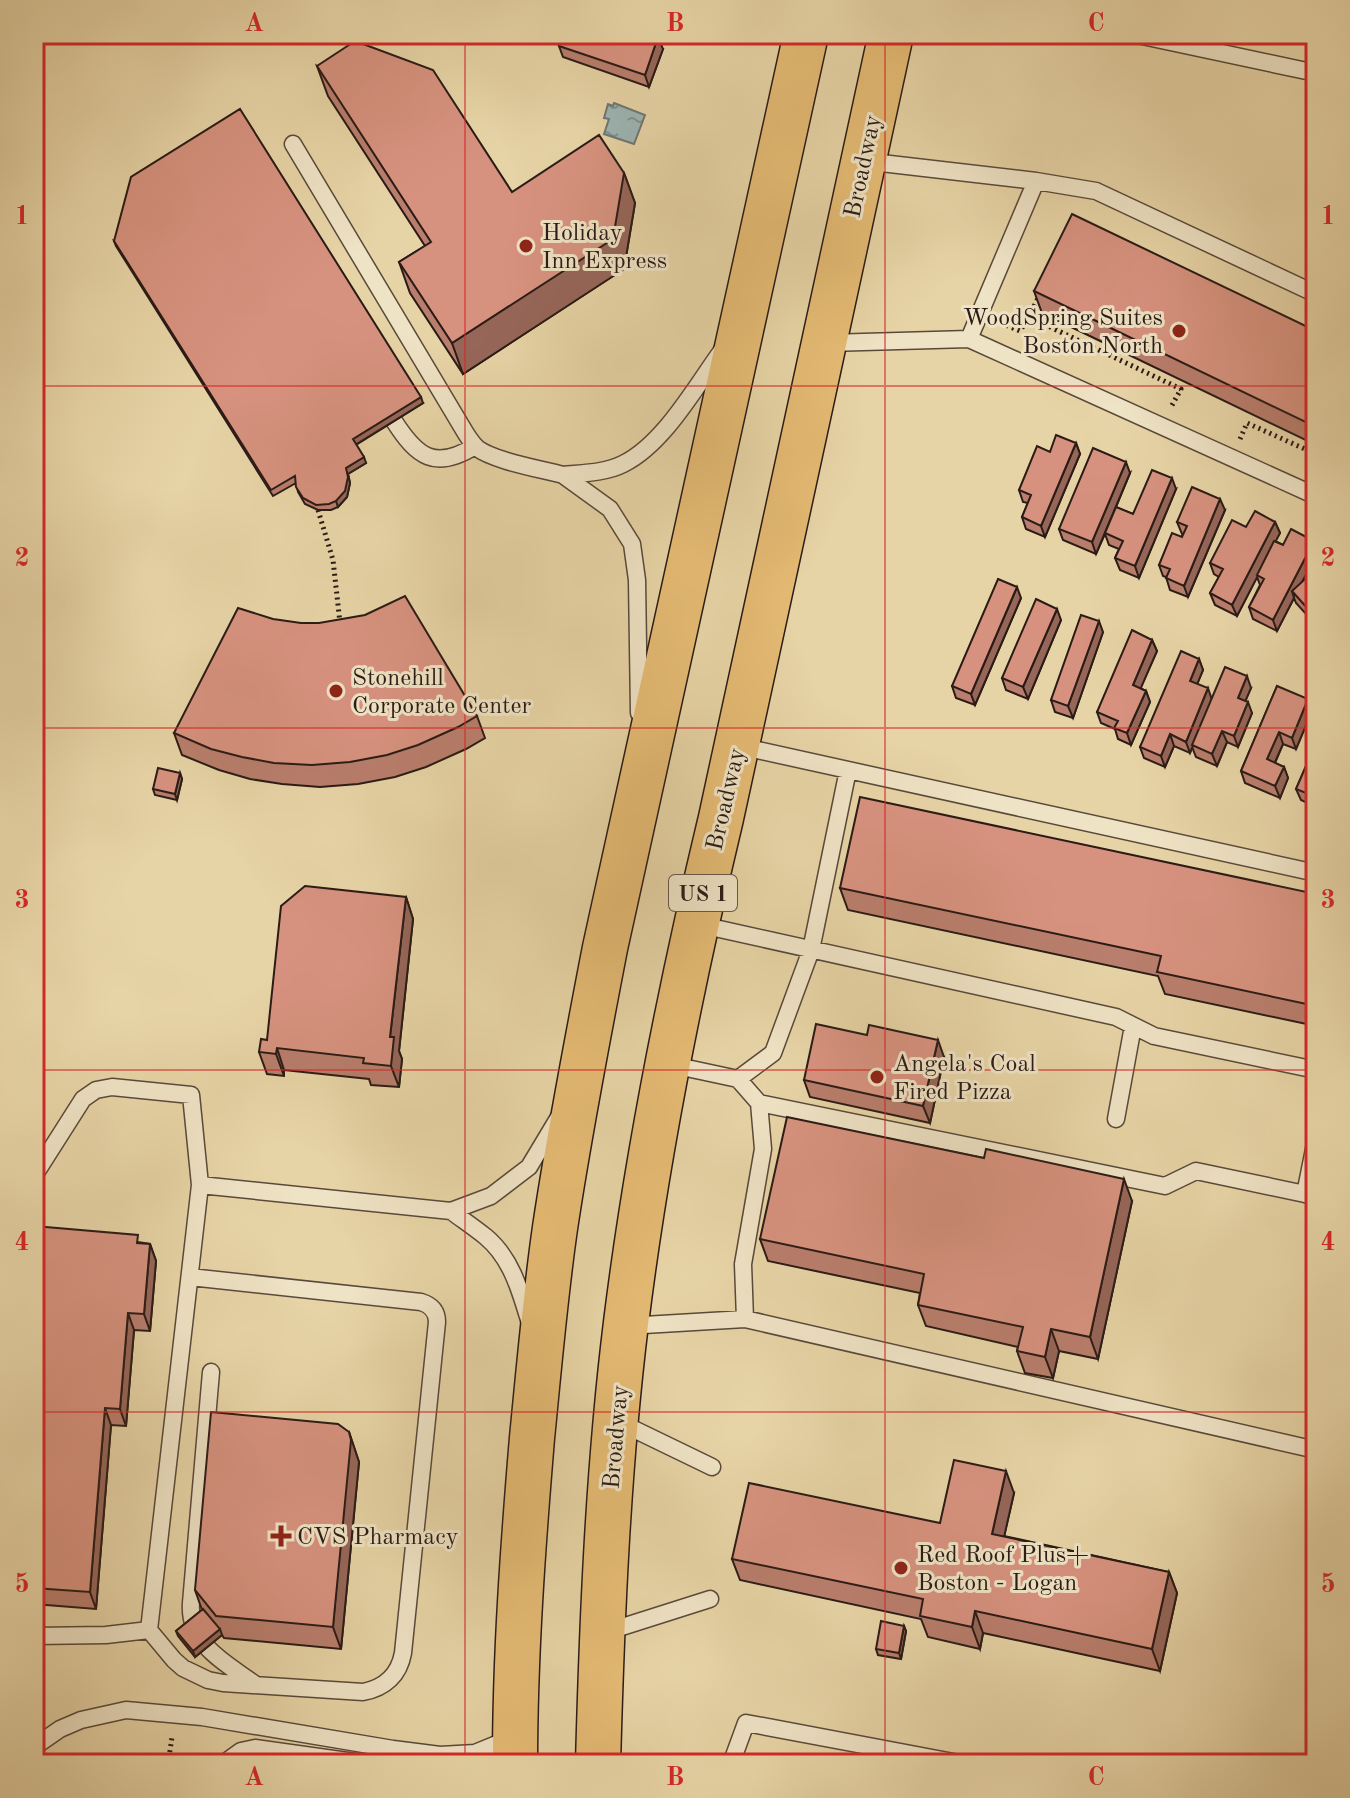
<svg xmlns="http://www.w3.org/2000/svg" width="1350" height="1798" viewBox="0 0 1350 1798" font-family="'Old Standard TT',serif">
<defs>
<pattern id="water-ripples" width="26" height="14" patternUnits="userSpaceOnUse" patternTransform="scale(2)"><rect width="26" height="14" fill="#9cb5b3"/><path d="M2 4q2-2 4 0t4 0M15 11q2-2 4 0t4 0" fill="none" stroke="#7f9291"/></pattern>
</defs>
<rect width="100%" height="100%" fill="#e7d4a6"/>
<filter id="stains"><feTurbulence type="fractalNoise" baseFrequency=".0025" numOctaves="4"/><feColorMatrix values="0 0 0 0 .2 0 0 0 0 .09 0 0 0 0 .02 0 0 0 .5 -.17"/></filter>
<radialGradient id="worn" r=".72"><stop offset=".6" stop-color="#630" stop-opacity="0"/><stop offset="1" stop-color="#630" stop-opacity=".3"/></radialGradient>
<path fill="url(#water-ripples)" stroke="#6e7774" stroke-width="2" d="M614,103L645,115L634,144L604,134L609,119L604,118L608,104L613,106Z"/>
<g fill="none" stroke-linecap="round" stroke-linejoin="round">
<g stroke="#59493a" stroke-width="19">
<path id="service" d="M1133,34L1316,73
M293,144L462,427C466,434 471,442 477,448C494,461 541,469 563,475
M864,161L1036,181L1096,191L1316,294
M969,339L1036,181
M828,343L969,339L1316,496
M394,421C417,457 435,471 475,446
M639,713L637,580L632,544L610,509L563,475C583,473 605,473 623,464C664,444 696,386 723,349
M739,746L1316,873
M697,924L1116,1017L1154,1036L1316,1070
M668,1064L738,1079L759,1103L1165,1186L1196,1171L1305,1194
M738,1079L773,1053L811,950L848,770
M1116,1119L1133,1026
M34,1176L83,1099L96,1090L112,1087L191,1095L200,1185L149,1630L106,1635L34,1636
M200,1185L451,1211L491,1196L529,1167L559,1117
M1316,1197L1305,1194L1316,1139
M451,1211C463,1220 475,1228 486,1237C511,1258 520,1290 529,1320
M745,1319L743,1264L763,1149L759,1103
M627,1326L745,1319L1316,1450
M211,1372L191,1603C188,1645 226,1663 256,1685
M619,1422L712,1467
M149,1630L174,1660L183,1668L208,1680L223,1683L363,1692C385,1688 399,1675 403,1653L437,1322C437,1311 431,1305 421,1302L190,1277
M603,1633L710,1599
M34,1747L60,1729L81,1720L126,1710L202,1717L393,1749L440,1755L475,1753L514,1737
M223,1764L241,1751L255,1748L369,1764
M731,1764L746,1723L964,1764"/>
</g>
<g stroke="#2a1b16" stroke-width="47">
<path id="trunk" d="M515,1764C515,1655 523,1546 532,1438C539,1368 545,1297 555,1228C569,1134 587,1041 605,948L806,34
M598,1764C602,1617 608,1469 626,1323C647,1153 681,985 721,818L891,34"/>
</g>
<path stroke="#2a1b16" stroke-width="5" stroke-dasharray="2 4" stroke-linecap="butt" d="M1029,317L1039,296
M1001,323L1020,331L1029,317L1181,389L1171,407
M1240,439L1247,423L1316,454
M318,510L333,560L340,623
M168,1764L172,1737"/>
<use href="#service" stroke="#efe3c5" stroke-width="16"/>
<use href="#trunk" stroke="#e4ba73" stroke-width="44"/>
</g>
<path fill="#b97e6d" stroke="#2a1b16" stroke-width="2" d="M559,46L663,49L649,87L563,57Z
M317,66L512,192L624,173L635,203L624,269L463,374L410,293L399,262L425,246L328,96Z
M114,241L423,403L356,445L366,463L348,474L350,483L347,497L338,507L331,510H318L305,504L298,492L296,483L273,496L116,246Z
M1034,291L1316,331V445L1042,313Z
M1076,443L1080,454L1045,537L1026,529L1022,517L1028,503L1023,502L1019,490L1050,452Z
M1130,473L1116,507L1133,514L1176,489L1139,578L1120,570L1115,558L1119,549L1109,545L1105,534L1096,554L1063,540L1059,529Z
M1225,510L1188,597L1170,590L1166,577L1163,576L1159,565L1182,537L1183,534H1182L1177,522Z
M1275,522L1280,533L1275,541L1283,545L1316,547V556L1303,581L1316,569V625L1296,603L1294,598L1277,631L1253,619L1249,607L1260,585L1257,577L1237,616L1215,605L1210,593L1219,577L1214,574L1210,563L1246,527Z
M1021,598L975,705L956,698L952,686Z
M1061,620L1028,699L1006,690L1002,678Z
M1103,632L1073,718L1055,712L1051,700Z
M1152,640L1157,651L1140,688L1146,691L1150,702L1131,745L1118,739L1115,729L1101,723L1097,712Z
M1199,659L1203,670L1197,684L1212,698L1251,688L1245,701L1252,713L1238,747L1227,742L1217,766L1196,757L1192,747L1190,753L1174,746L1165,767L1144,758L1140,747Z
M1277,686L1312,711L1296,749L1283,744L1275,763L1284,767L1288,778L1280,798L1245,783L1241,771Z
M477,716L485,738L466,749L426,767L395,777L358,784L320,787L282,784L250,779L219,770L182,755L174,733Z
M1316,743V807L1301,800L1296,789Z
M180,773L182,779L177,800L155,795L153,789Z
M840,888L1316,894V1026L1165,994L1158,976L848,910Z
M406,897L413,919L399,1051L402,1059L399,1087L371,1085L369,1079L284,1070V1076L267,1074L259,1052L267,1040Z
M944,1057L930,1123L810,1097L804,1080Z
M1132,1201L1098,1359L1059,1351L1053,1378L1025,1373L1017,1351L1018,1347L926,1326L918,1305L920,1293L768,1261L760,1239Z
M34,1226L150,1244L156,1261L150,1331L134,1330L126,1426L111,1425L96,1609L34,1604Z
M349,1432L359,1462L341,1649L224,1638L222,1635L195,1657L178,1636L176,1631L202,1610L195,1590Z
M1014,1493L1004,1536L1169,1572L1177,1593L1160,1671L983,1633L980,1649L928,1637L921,1619L740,1580L732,1559L940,1523Z
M904,1626L906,1631L901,1659L878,1655L876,1649Z"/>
<path fill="#966659" stroke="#2a1b16" stroke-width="2" d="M658,37L663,49L649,87L645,75Z
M624,173L635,203L624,269L463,374L452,343Z
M421,397L423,403L355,445L353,439Z
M1076,443L1080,454L1045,537L1041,526Z
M364,457L366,463L348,474L350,483L347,497L338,507L336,501L346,468Z
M1126,462L1130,473L1096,554L1092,542Z
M1172,478L1176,489L1139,578L1135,566Z
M1220,499L1225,510L1188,597L1184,586Z
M1275,522L1280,533L1237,616L1232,605Z
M1314,541L1316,547V556L1295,595L1292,591L1294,598L1277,631L1273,620Z
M1017,587L1021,598L975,705L971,694Z
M1057,609L1061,620L1028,699L1023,687Z
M1099,621L1103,632L1073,718L1068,706Z
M1152,640L1157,651L1137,697L1133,685Z
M1199,659L1203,670L1194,692L1190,681Z
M1247,676L1251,688L1242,709L1238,698Z
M1208,688L1212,700L1190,753L1186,742Z
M1146,691L1150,702L1131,745L1127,733Z
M1308,699L1312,711L1296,749L1292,738Z
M1248,702L1252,713L1238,747L1234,736Z
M1222,731L1227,742L1217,766L1212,754Z
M1279,732L1283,744L1271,771L1267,759Z
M1170,734L1174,746L1165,767L1161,756Z
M1284,767L1288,778L1280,798L1275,786Z
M180,773L182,779L177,800L175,794Z
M406,897L413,919L399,1051L402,1059L399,1087L391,1066L390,1037Z
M938,1040L944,1057L930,1123L923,1106Z
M277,1048L284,1070V1076L276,1054Z
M1124,1179L1132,1201L1098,1359L1090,1337Z
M150,1244L156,1261L150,1331L144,1314Z
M128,1313L134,1330L126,1426L120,1409Z
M1051,1329L1059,1351L1053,1378L1045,1357Z
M105,1408L111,1425L96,1609L90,1592Z
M349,1432L359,1462L341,1649L333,1627Z
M1006,1471L1014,1493L1000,1555L992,1534Z
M1169,1572L1177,1593L1160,1671L1152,1649Z
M975,1611L983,1633L980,1649L972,1627Z
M904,1626L906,1631L901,1659L899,1653Z
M220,1629L222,1635L195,1657L193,1651Z"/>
<path fill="#d7927f" stroke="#2a1b16" stroke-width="2" d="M563,34H649L658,37L645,75L559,46Z
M355,41L433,70L512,192L599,135L624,173L613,239L452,343L399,262L431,242L317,66Z
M240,109L421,397L353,439L364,457L346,468L348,477L345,491L336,501L329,504L316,505L303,498L296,487L295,476L271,490L114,241L131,177Z
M1072,214L1316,331V427L1034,291Z
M1056,435L1076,443L1041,526L1022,517L1031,495L1019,490L1037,446L1050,452Z
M1093,448L1126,462L1092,542L1059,529Z
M1152,470L1172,478L1135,566L1115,558L1123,541L1105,533L1116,507L1133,514Z
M1192,487L1220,499L1184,586L1166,578L1170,569L1159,565L1172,533L1182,537L1187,526L1177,522Z
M1255,511L1275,522L1232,605L1210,593L1223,569L1210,563L1232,520L1246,527Z
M1291,529L1314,541L1273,620L1249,607L1264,579L1257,575L1274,541L1283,545Z
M1316,569V618L1292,591Z
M998,579L1017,587L971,694L952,686Z
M405,596L477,716L458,727L418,745L387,755L350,762L312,765L274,763L242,757L211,749L174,733L238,608L273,619L301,623H319L365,615Z
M1036,599L1057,609L1023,687L1002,678Z
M1081,615L1099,621L1068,706L1051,700Z
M1132,630L1152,640L1133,685L1146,691L1127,733L1114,728L1118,721L1097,712Z
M1181,651L1199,659L1190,681L1208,688L1186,742L1170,734L1161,756L1140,747Z
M1225,667L1247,676L1238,698L1248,702L1234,736L1222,731L1212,754L1192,745Z
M1277,686L1308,699L1292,738L1279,732L1267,759L1284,767L1275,786L1241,771Z
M1316,743V797L1296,789Z
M158,768L180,773L175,794L153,789Z
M860,797L1316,894V1006L1157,972L1161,956L840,888Z
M305,886L406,897L390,1037H394L391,1066L363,1063L364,1058L277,1048L276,1054L259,1052L261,1039L267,1040L281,906Z
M816,1024L867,1035L869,1025L938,1040L923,1106L804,1080Z
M787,1117L984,1158L986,1149L1124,1179L1090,1337L1051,1329L1045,1357L1017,1351L1023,1327L918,1305L924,1274L760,1239Z
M34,1226L138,1235L137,1243L150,1244L144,1314L128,1313L120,1409L105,1408L90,1592L34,1588Z
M211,1412L338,1424L349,1432L351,1440L333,1627L216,1616L195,1590Z
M954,1460L1006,1471L992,1534L1169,1572L1152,1649L975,1611L972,1627L920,1616L923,1599L732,1559L749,1483L940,1523Z
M203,1609L220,1629L193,1651L176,1631Z
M881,1621L904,1626L899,1653L876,1649Z
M228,1760L260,1764H228Z"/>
<path fill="none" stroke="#d62828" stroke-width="2" stroke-opacity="0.55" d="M465,34V1764M885,34V1764M34,386H1316M34,728H1316M34,1070H1316M34,1412H1316"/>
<g fill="#8f2418" stroke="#efe3c5" stroke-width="3">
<circle cx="526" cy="246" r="8"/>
<circle cx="1179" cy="331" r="8"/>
<circle cx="336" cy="691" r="8"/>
<circle cx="877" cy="1077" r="8"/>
<path d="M277 1524h8v8h8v8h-8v8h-8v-8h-8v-8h8z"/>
<circle cx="901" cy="1568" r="8"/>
</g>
<g text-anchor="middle" stroke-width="6" stroke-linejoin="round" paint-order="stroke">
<rect fill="#efe3c5" stroke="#65574a" stroke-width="2" x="669" y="875" width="68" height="36" rx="6"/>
<g font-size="22" font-weight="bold" fill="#2a1b16">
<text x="703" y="901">US 1</text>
</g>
<g font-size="24" fill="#2a1b16" stroke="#efe3c5">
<text transform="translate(862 166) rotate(-78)" y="8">Broadway</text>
<text transform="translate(725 799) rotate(-77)" y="8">Broadway</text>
<text transform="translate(615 1437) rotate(-85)" y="8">Broadway</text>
</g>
<g font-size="24" fill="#2a1b16" stroke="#efe3c5" text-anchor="start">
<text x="542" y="240">Holiday<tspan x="542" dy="28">Inn Express</tspan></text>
<text x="1163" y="325" text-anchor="end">WoodSpring Suites<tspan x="1163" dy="28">Boston North</tspan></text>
<text x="352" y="685">Stonehill<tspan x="352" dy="28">Corporate Center</tspan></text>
<text x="893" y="1071">Angela's Coal<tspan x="893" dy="28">Fired Pizza</tspan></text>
<text x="297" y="1544">CVS Pharmacy</text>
<text x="917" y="1562">Red Roof Plus+<tspan x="917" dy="28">Boston - Logan</tspan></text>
</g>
</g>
<rect width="1350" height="1798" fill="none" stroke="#e7d4a6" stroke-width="88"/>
<rect x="44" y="44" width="1262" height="1710" fill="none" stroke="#d62828" stroke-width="3"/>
<g font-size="26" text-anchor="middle" font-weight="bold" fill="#d62828">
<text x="254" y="31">A</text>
<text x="675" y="31">B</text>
<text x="1096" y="31">C</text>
<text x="22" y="224">1</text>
<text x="1328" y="224">1</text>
<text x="22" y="566">2</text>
<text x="1328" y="566">2</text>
<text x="22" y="908">3</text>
<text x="1328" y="908">3</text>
<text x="22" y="1250">4</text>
<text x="1328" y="1250">4</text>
<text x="22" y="1592">5</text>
<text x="1328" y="1592">5</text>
<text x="254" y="1785">A</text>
<text x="675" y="1785">B</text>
<text x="1096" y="1785">C</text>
</g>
<rect width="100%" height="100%" filter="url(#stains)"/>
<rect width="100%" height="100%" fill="url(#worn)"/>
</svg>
